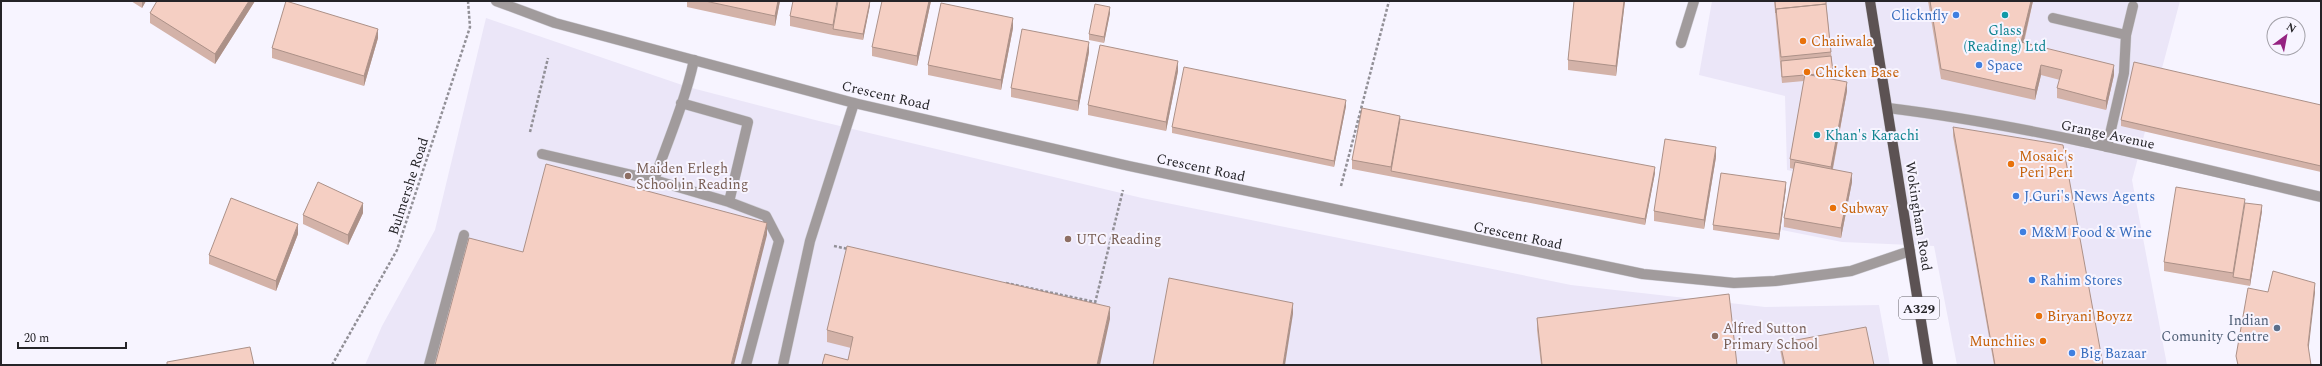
<svg xmlns="http://www.w3.org/2000/svg" width="2322" height="366" viewBox="0 0 2322 366" font-family="Spectral,serif">
<rect width="100%" height="100%" fill="#f7f4ff"/>
<path fill="#ebe6f8" d="M1712,1H2180L2132,180L2167,365H1957L1934,246L1842,242L1782,230L1792,171L1787,170L1785,96L1699,75Z
M486,18L688,87L819,121L1142,198L1571,285L1765,307L1879,305L1890,365H365L382,326L435,230Z"/>
<g fill="none" stroke-linecap="round" stroke-linejoin="round">
<g stroke="#d1cfd8" stroke-width="11">
<path id="lane" d="M2053,18L2126,35L2124,73L2107,147
M2126,35L2133,6
M681,103L748,122L729,202L654,180C668,141 685,101 694,60
M542,154L654,180
M729,202L766,216L779,241L746,365
M429,365L464,235
M783,365L810,241L854,103"/>
</g>
<g stroke="#d1cfd8" stroke-width="11">
<path id="street" d="M496,1L555,23L854,103L1129,166L1643,274L1734,283L1775,281L1851,271L1910,251
M1681,43L1694,1
M1888,108C2034,126 2178,163 2321,197"/>
</g>
<g stroke="#d1cfd8" stroke-width="11">
<path id="primary" d="M1870,1L1928,365"/>
</g>
<path stroke="#929097" stroke-width="2.5" stroke-dasharray="3 2" stroke-linecap="butt" d="M530,132L548,58
M1341,186L1389,1
M834,246L848,249
M1006,283L1095,302
M1095,303L1123,190
M332,365L397,250L470,27L468,1"/>
<use href="#lane" stroke="#a19b9c" stroke-width="10"/>
<use href="#street" stroke="#a19b9c" stroke-width="10"/>
<use href="#primary" stroke="#5c5253" stroke-width="10"/>
</g>
<path fill="#d3b2a8" d="M131,1H146L142,8Z
M157,1H255L215,64L150,23V13Z
M687,1H780L775,26L687,7Z
M870,1V5L863,40L833,35L790,26V16Z
M931,1L917,66L872,56V47Z
M1574,1H1625L1616,76L1568,70V60Z
M1774,1H1826L1833,72V78H1829L1847,91L1833,169L1852,182L1841,238L1784,227V218L1794,169L1790,168V159L1804,81L1782,83Z
M1928,1H2033L2024,43L2114,75L2106,110L2057,98V88L2060,80L2041,75L2035,100L1941,79Z
M1110,13L1104,43L1089,40V34Z
M1013,28L1001,90L928,75V65Z
M378,38L364,86L272,58V48Z
M1089,52L1078,111L1011,97V88Z
M1178,71L1166,131L1088,115V105Z
M2321,105V172L2121,126V120Z
M1346,106L1334,167L1172,133V127Z
M1400,119L1655,173L1645,225L1352,169V160Z
M1953,127L2103,365H1994L1953,136Z
M1716,157L1704,229L1654,221V211Z
M1786,188L1779,240L1713,230V225Z
M2262,211L2250,286L2164,271V262Z
M363,213L348,245L303,224V215Z
M298,234L276,291L209,264V255Z
M1537,318L1737,365H1541L1537,330Z
M1110,319L848,360L851,348L827,342V330Z
M1780,343L1874,365H1783L1780,349Z"/>
<path fill="#ac9188" d="M142,1H146L142,8Z
M249,1H255L215,64V54Z
M778,1H780L775,26V16Z
M870,1V5L863,40V34Z
M929,1H931L917,66V56Z
M1624,1H1625L1616,76V66Z
M2031,1H2033L2021,52V42Z
M1110,7V13L1104,43V37Z
M1013,18V28L1001,90V80Z
M378,29V38L364,86V76Z
M1089,42V52L1078,111V101Z
M1178,61V71L1166,131V122Z
M2041,65V75L2035,100V90Z
M2114,65V75L2106,110V101Z
M1847,82V91L1831,177V167Z
M1346,100V106L1334,167V161Z
M1400,116V125L1391,171V167Z
M1716,147V157L1704,229V220Z
M1655,167V173L1645,225V219Z
M1852,173V182L1841,238V228Z
M1786,182V188L1779,240V234Z
M363,203V213L348,245V235Z
M2262,205V211L2250,286V280Z
M767,223V235L734,365H731Z
M298,224V234L276,291V281Z
M2315,283V293L2308,354V345Z
M1293,303V314L1285,365H1283Z
M1110,307V319L1100,365H1097Z"/>
<path fill="#f5cfc3" stroke="#ac9188" d="M157,1H249L215,54L150,13Z
M286,1L378,29L364,76L272,48Z
M705,1H778L775,16Z
M793,1H837L833,25L790,16Z
M838,1H870L863,34L833,29Z
M882,1H929L917,56L872,47Z
M1574,1H1624L1616,66L1568,60Z
M1775,1H1826V4L1776,9V13Z
M1930,1H2031L2021,42L2114,65L2106,101L2057,88L2062,70L2041,65L2035,90L1941,69Z
M941,3L1013,18L1001,80L928,65Z
M1095,4L1110,7L1104,37L1089,34Z
M1826,4L1831,52L1781,57L1776,9Z
M1022,29L1089,42L1078,101L1011,88Z
M1100,45L1178,61L1166,122L1088,105Z
M1831,56L1833,72L1808,75L1805,74V75L1782,77L1781,61Z
M2134,62L2321,105V166L2121,120Z
M1184,67L1346,100L1334,161L1172,127Z
M1805,74L1847,82L1831,167L1790,159Z
M1362,108L1400,116L1391,167L1352,160Z
M1400,119L1655,167L1645,219L1391,171Z
M1953,127L2063,145L2103,365H1995Z
M1665,139L1716,147L1704,220L1654,211Z
M1795,162L1852,173L1841,228L1784,218Z
M546,164L767,223L731,365H435L469,238L523,252Z
M1721,173L1786,182L1779,234L1713,225Z
M318,182L363,203L348,235L303,215Z
M2176,187L2245,199L2233,273L2164,262Z
M231,198L298,224L276,281L209,255Z
M2245,203L2262,205L2250,280L2233,277Z
M847,246L1110,307L1097,365H822L825,354L848,360L853,337L827,330Z
M2273,271L2315,283L2308,345L2311,365H2238L2236,356L2248,288L2268,292Z
M1169,278L1293,303L1283,365H1153Z
M1729,294L1737,365H1542L1537,318Z
M1866,327L1874,365H1785L1780,343Z
M250,347L254,365H167V362Z"/>
<g fill="#3f7fe0" stroke="#f7f4ff" stroke-width="1.5">
<circle cx="1956" cy="15" r="4"/>
<circle cx="1979" cy="65" r="4"/>
<circle cx="2016" cy="196" r="4"/>
<circle cx="2023" cy="232" r="4"/>
<circle cx="2032" cy="280" r="4"/>
<circle cx="2072" cy="353" r="4"/>
</g>
<g fill="#0f9aa8" stroke="#f7f4ff" stroke-width="1.5">
<circle cx="2005" cy="15" r="4"/>
<circle cx="1817" cy="135" r="4"/>
</g>
<g fill="#e8710a" stroke="#f7f4ff" stroke-width="1.5">
<circle cx="1803" cy="41" r="4"/>
<circle cx="1807" cy="72" r="4"/>
<circle cx="2011" cy="164" r="4"/>
<circle cx="1833" cy="208" r="4"/>
<circle cx="2039" cy="316" r="4"/>
<circle cx="2043" cy="341" r="4"/>
</g>
<g fill="#8d6e63" stroke="#f7f4ff" stroke-width="1.5">
<circle cx="628" cy="176" r="4"/>
<circle cx="1068" cy="239" r="4"/>
<circle cx="1715" cy="336" r="4"/>
</g>
<circle fill="#5c6f8a" stroke="#f7f4ff" stroke-width="1.5" cx="2277" cy="328" r="4"/>
<g text-anchor="middle" stroke-width="4" stroke-linejoin="round" paint-order="stroke">
<rect fill="#f7f4ff" stroke="#646268" stroke-width="1" x="1899" y="297" width="40" height="22" rx="3"/>
<g font-size="13" font-weight="bold" fill="#252428">
<text x="1919" y="313">A329</text>
</g>
<g font-size="14" fill="#366cbe" stroke="#f7f4ff" text-anchor="start">
<text x="1948" y="20" text-anchor="end">Clicknfly</text>
<text x="1987" y="70">Space</text>
<text x="2024" y="201">J.Guri's News Agents</text>
<text x="2031" y="237">M&amp;M Food &amp; Wine</text>
<text x="2040" y="285">Rahim Stores</text>
<text x="2080" y="358">Big Bazaar</text>
</g>
<g font-size="14" fill="#0d838f" stroke="#f7f4ff">
<text x="2005" y="35">Glass<tspan x="2005" dy="16">(Reading) Ltd</tspan></text>
<text x="1825" y="140" text-anchor="start">Khan's Karachi</text>
</g>
<g font-size="14" fill="#c56008" stroke="#f7f4ff" text-anchor="start">
<text x="1811" y="46">Chaiiwala</text>
<text x="1815" y="77">Chicken Base</text>
<text x="2019" y="161">Mosaic's<tspan x="2019" dy="16">Peri Peri</tspan></text>
<text x="1841" y="213">Subway</text>
<text x="2047" y="321">Biryani Boyzz</text>
<text x="2035" y="346" text-anchor="end">Munchiies</text>
</g>
<g font-size="14" fill="#252428" stroke="#f7f4ff">
<text transform="translate(886 95) rotate(13)" y="5">Crescent Road</text>
<text transform="translate(2108 134) rotate(12)" y="5">Grange Avenue</text>
<text transform="translate(1201 167) rotate(12)" y="5">Crescent Road</text>
<text transform="translate(408 186) rotate(-72)" y="5">Bulmershe Road</text>
<text transform="translate(1919 216) rotate(81)" y="5">Wokingham Road</text>
<text transform="translate(1518 235) rotate(12)" y="5">Crescent Road</text>
</g>
<g font-size="14" fill="#785e54" stroke="#f7f4ff" text-anchor="start">
<text x="636" y="173">Maiden Erlegh<tspan x="636" dy="16">School in Reading</tspan></text>
<text x="1076" y="244">UTC Reading</text>
<text x="1723" y="333">Alfred Sutton<tspan x="1723" dy="16">Primary School</tspan></text>
</g>
<g font-size="14" fill="#4e5e75" stroke="#f7f4ff" text-anchor="end">
<text x="2269" y="325">Indian<tspan x="2269" dy="16">Comunity Centre</tspan></text>
</g>
</g>
<rect width="2322" height="366" fill="none" stroke="#252428" stroke-width="4"/>
<g transform="translate(2286 36) rotate(32)"><circle r="19" fill="#f7f4ff" stroke="#a3a1a9"/>
<path d="M0-3L7 15L0 10L-7 15Z" fill="#952281"/>
<text y="-6" font-size="11" font-weight="bold" text-anchor="middle" fill="#252428">N</text>
</g>
<path d="M18 342v6h108v-6" fill="none" stroke="#252428" stroke-width="2"/>
<text x="24" y="342" font-size="12" fill="#252428" stroke="#f7f4ff" stroke-width="3" paint-order="stroke">20 m</text>
</svg>
